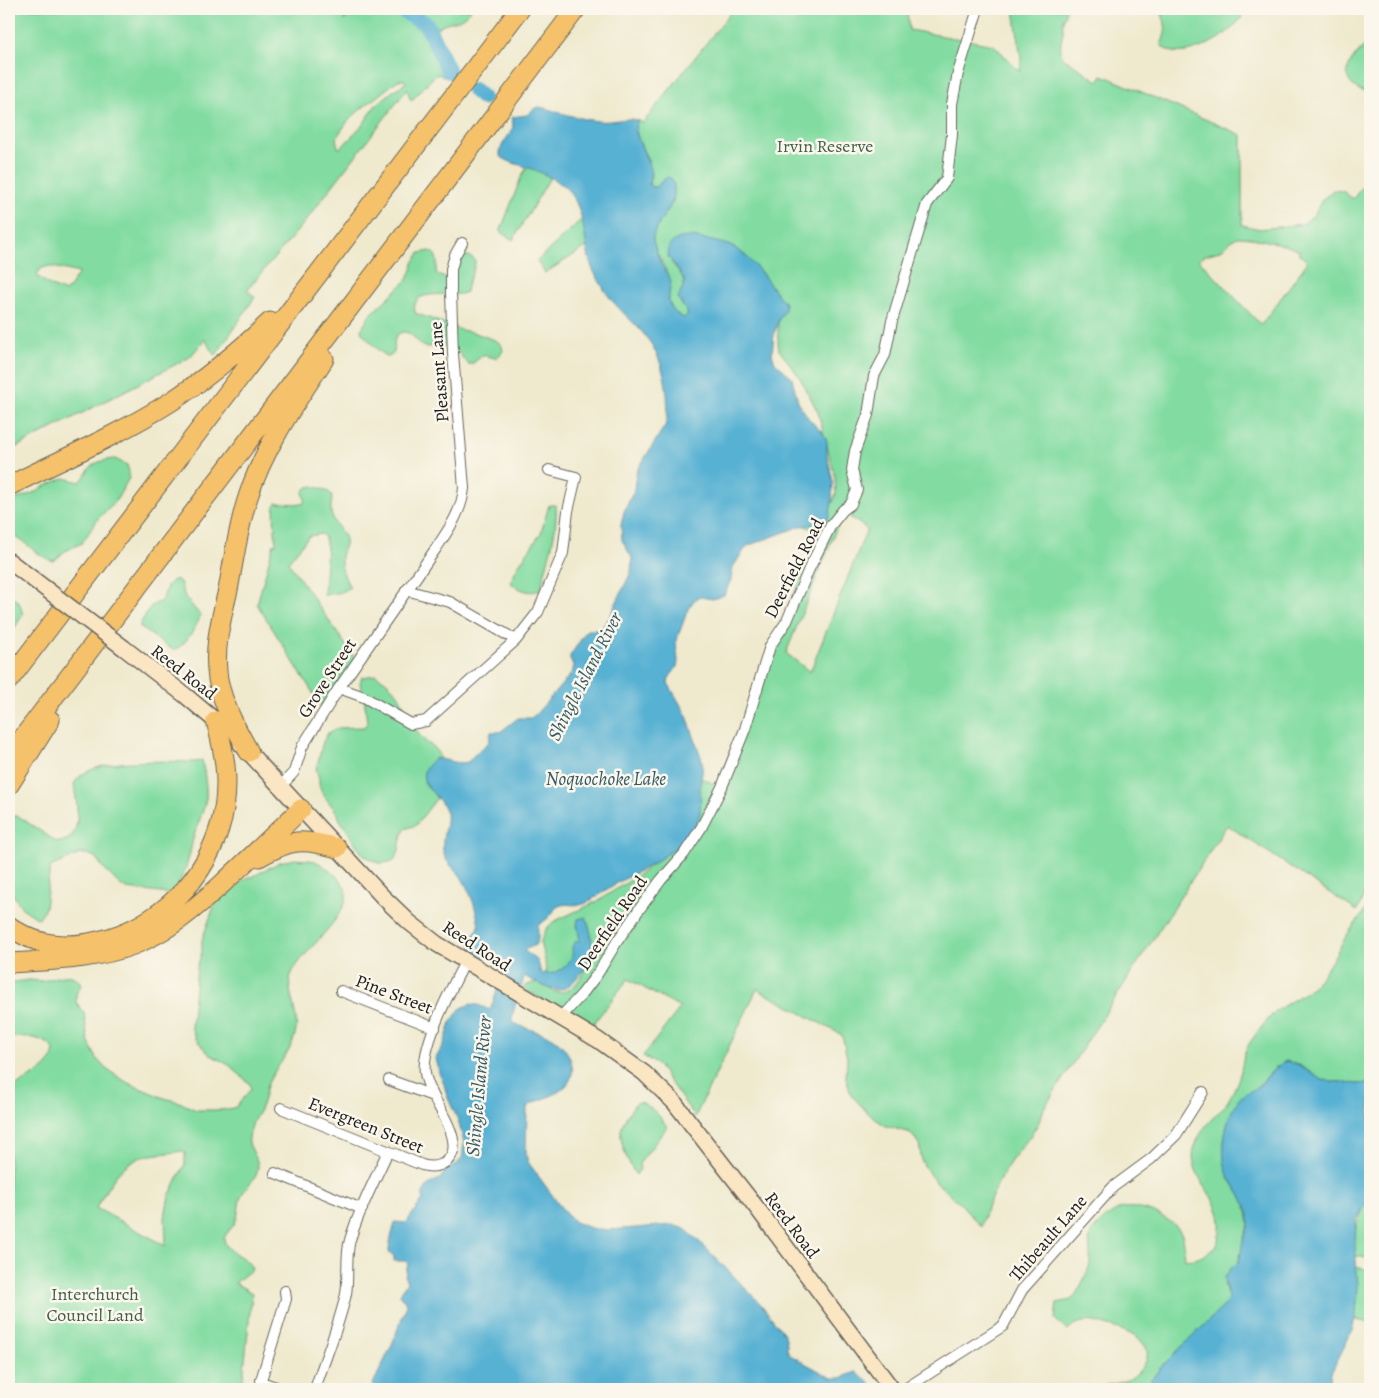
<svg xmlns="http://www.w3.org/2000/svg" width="1379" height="1398" viewBox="0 0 1379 1398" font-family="Alegreya,serif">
<rect width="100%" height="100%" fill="#fbf7ec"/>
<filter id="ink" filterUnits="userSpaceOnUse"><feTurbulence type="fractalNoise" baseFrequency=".02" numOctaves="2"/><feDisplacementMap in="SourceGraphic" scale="10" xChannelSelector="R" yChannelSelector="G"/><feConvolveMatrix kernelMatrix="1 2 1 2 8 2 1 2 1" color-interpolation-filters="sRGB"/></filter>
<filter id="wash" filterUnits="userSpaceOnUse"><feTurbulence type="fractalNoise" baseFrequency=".0096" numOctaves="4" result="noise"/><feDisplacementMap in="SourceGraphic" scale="20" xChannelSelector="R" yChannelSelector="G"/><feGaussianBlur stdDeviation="1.12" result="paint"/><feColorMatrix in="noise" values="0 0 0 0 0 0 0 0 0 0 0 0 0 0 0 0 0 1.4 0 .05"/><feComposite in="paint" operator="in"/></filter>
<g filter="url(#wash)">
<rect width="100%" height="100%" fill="#efe9cd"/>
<path fill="#82dca1" stroke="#4f7c5e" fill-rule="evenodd" d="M9,9H348L344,21L352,9H471C458,28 446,16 434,32C436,47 449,58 449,74L443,77L438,74C433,76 417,95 411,101L407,89L304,223L247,290L255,297L216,355L212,352L205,339L190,357L9,451ZM398,80H404L406,83L393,91L375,106L364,123L342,147L338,148L336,138L348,121L361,109ZM49,266L79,273L66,292L51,286L37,276L40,269Z
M706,9H907L909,30L994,45L1020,72L1021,59L1014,9H1066C1066,14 1064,16 1063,21C1062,25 1063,29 1063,33C1061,42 1059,49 1063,58L1098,81L1102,75L1242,135V225L1260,229L1303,224L1313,216L1322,200L1333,190L1343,191L1353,199L1370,176V883L1357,911L1227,825L1044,1108C1039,1130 1021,1146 1009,1164C997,1182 990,1201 982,1221L981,1227L962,1205L937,1183L930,1175L922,1162L919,1144L914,1137L908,1132L886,1126L871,1116L851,1095L846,1078L847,1058L842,1035L757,989L695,1117L657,1064L643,1056L680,1008L628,979L590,1028L523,988C527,985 532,982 538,983C544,984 549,990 556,992C574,995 586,972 588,957L575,964L546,977L545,959L540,943L546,929L553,922L596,902L634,878L666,854L692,774L717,785L819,532L802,525L833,502L836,493L835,476L818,412L799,376L779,350L778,342V317L771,288L761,272L736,252L671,262C676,268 686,277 683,286C681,292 678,295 680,301C682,307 687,310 688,315L683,318C677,314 672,311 670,304C666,295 673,286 669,277C666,268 652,248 653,238C654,225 666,212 674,201L663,180L657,187H652L649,185C649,180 652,175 651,169C647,153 632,136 637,120L643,123L731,12ZM1237,237C1248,236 1290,245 1299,251V254L1306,260L1307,263L1261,325L1199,260C1204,253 1214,254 1221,250C1228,246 1230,240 1237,237ZM843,512L867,529L810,672L786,653Z
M1160,9C1177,9 1235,4 1242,17C1230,36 1179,67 1161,45C1168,29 1166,24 1160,9Z
M1370,42V93C1333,86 1348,57 1370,42Z
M557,166L513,240L500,232L522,175L527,168Z
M585,216L588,246L545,273L537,261Z
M430,251C439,255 437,264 436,273L444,278L451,274L464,256H469L475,260C475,272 467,280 466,292C454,300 409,284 415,313L461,330L472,332L495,340L501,344L503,350L501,354L495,358L483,355L472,364H468C462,359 459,351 452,347C443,343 427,350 421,345C416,341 409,327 398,334C390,341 400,353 388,357L378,350L362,333L361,330L370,315L406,281L412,270L413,263L420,253Z
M115,459L127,465L129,472V478L117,499L98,519L82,543L65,551L54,561C38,558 27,540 9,535V502L38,491L43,487L64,478L80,482C84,478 86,474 89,469C95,461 107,460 115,459Z
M312,486C345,494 325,499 333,519C336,526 343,532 345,539C347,546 341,551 341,557C340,566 345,579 350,587C344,593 332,594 324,594L327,547L324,536L321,534L309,536L288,562L357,661L325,712L257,604L274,543L276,545C276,534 272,511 276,503L303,504L305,500L303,492L306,488Z
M549,505H556C558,533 547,561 541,589C531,595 521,590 512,584L511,580L518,566L541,533Z
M176,579L180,582L185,597L200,615C197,627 186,644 175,650L168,647L140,627V624L151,606L161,601C167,593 164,583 176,579Z
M9,595L19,602L23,614L9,638Z
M376,675C407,693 400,708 418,733C424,743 437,746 440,758L434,759L424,782L437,798L416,825L405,829L402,835L398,854L393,861L384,863H378L363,855L340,820L338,814L322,793L319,784V778L316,769L323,742L328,733L338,728L364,727L367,723L365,704L360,683L362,677Z
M202,760C204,772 207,785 206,798C204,811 198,823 194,835C189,855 186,881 169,894L127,889L121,886L105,870L95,857L88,854H80L50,867L45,908L40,917L37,918L22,908L9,889V821L13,816H18L57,842C86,842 76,801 74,784C88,755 167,762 195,762Z
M295,859C301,860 310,859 317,862C327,867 343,879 346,891C351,915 301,952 291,975C285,988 299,1012 296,1030C293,1050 277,1065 268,1083C265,1090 265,1098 262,1105C260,1112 254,1118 252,1125C251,1131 248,1137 249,1143C252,1152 258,1158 258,1168C257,1180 245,1186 241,1197C238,1205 239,1215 235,1223C232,1228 227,1232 224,1238C225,1254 247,1255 252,1269L235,1283L252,1293L242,1389H9V1090L13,1089C28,1075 52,1073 54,1049C43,1037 24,1035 9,1038V983C15,982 22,981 29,980C33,980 37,981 41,981C54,979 75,968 81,985L76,994V1002L84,1013L88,1041L97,1059L106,1069L128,1083L161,1097L179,1102L196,1110H221L233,1108L236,1107L251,1089L250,1084L229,1065L209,1054L196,1039L191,1027L197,967L202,952V940L213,909L220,897L248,877H252L280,862ZM182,1151L185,1152V1164L169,1196L165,1216L166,1246L96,1208C106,1190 119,1165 139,1158C153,1153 168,1154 182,1151Z
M1370,901V1083L1358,1084L1322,1080L1299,1065L1277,1066L1256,1088L1243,1095L1234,1106L1225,1136L1229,1178L1245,1202L1249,1224L1243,1240L1242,1250L1238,1263L1224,1284L1228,1297L1226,1305L1162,1366L1144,1389H1094C1107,1383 1123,1385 1134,1376C1139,1372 1143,1367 1146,1361C1154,1340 1125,1331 1109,1326C1101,1324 1092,1320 1083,1322C1077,1323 1071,1326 1067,1331L1055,1319L1057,1303L1071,1300C1077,1295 1089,1271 1090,1263C1091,1254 1088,1244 1090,1234C1099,1224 1111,1211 1124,1208C1141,1205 1176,1219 1182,1235C1185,1243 1184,1251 1185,1259C1193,1261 1202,1257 1209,1252C1217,1246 1219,1240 1220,1230C1224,1197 1184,1175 1195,1146C1198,1138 1202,1130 1208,1123C1214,1116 1223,1109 1228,1101C1234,1090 1240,1078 1242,1066C1243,1062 1243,1058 1244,1054C1249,1041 1261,1028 1270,1017C1282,1004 1300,998 1313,986C1328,971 1337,950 1349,932C1356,922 1365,913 1370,901Z
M641,1102C653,1108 660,1116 667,1127L639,1164L640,1169L636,1175C629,1165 619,1142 621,1130C623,1120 630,1111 636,1103Z
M1370,1192V1259L1348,1254L1358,1221Z
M1351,1266L1370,1270V1323L1348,1318Z"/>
<path fill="#56b1d3" stroke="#396678" d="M540,107C559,112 578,119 598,121C611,123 624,117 637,120L636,133L651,170L649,185L652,187H657L663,180L668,177L672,179C680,202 666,209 657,228C655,231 653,235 653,239C653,242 660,261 661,264C663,269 668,273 670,278C673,286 666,296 670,304C672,311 677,314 683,318L688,315L687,312L678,298L684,284V279L668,256L669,246C675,237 687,236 697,238C708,240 725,243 735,248C756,260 768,285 785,303V310L779,319L774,334L772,354L775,362L792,378L798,402L809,419L823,433L827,441V454L833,482L832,503L829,517L824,523L801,526L747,546L733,567L731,580L724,595L713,599L700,597L695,599L688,609L676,642L678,661L677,667L669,678L668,683L687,716L702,760C704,770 700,780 700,790C700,800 702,811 698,820C684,852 639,870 612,886C604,891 595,898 586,903C578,908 565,901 557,907C554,909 553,913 550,916C547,920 542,922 538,925C537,931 540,941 535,945C531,948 528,947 524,951L535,958L538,962L541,973C553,976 567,969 572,956C573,953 571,948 573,944C574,942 577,941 580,940L577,925L578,919L586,917L587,920C596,943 592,963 574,981C569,986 564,990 557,990C549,990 532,980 524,976C522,988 511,1013 512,1022C525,1029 539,1031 551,1037C571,1048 582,1076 561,1090C552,1097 539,1100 529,1105L527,1108L526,1155L528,1162L566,1214L575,1222L591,1228L609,1230L673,1225L685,1229L703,1245L760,1303L785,1335L787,1344V1349L790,1355L832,1378H841L856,1372L867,1380L874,1389H376L373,1384L391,1347L406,1307L405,1301L401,1298L400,1294L407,1282L405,1277L408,1263L405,1261H394V1256L389,1252C389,1242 393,1232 395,1222L406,1223L423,1199V1193L428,1185L441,1178L445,1171L456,1165L462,1158L464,1143L458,1120L447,1096L444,1084L439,1073L436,1058L444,1044L451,1022L460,1009L470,1004L478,1005L490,1010C494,1000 509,962 492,958C489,957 484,958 480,958C473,953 471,948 470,940L479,927C477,910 471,894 463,880C458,870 448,866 444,855C439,840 450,821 445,810C437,790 408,781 434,759C446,758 455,765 468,762L473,756L489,742L491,732H500L518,718H531L536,714L572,673L574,666L570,660V656L587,630H597L602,627L609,618L631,572L632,558L622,540L621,525L624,512L634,490L636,472L666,424C670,403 666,376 658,357C646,326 613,311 600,282C596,276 592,269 590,262C583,237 585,206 565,187C558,181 544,174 535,170C523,165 510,164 500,156C499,142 512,136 513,126C513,123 512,120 512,117L527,115L535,108Z
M1286,1061L1299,1065L1322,1080L1358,1084L1370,1083V1192L1368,1196V1201L1356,1220L1355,1246L1358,1286L1356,1315L1352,1331L1331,1373L1328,1389H1144L1162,1366L1226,1304L1228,1297L1224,1278L1232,1267L1238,1263C1241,1256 1241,1249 1243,1241C1244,1236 1249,1229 1249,1223C1250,1206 1238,1192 1230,1179C1217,1158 1225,1112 1242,1096C1246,1092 1251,1091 1255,1088C1267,1080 1273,1067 1286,1061Z"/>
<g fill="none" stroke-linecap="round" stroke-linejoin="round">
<path stroke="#56b1d3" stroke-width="16" d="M400,9L426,24L449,71
M474,90L483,98"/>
</g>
</g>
<g filter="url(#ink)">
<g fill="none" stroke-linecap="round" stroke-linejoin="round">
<g stroke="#66645a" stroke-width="12">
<path id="street" d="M406,590L450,602L516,640
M339,688L364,697L411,724L426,721L516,640L538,612L563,553L568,511L576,477L549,470
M281,786L294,772L302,747L339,688L437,547C449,529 462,511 464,488L453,354L451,292V269L455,255L462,243
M341,991L435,1028
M560,1018L582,994L598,973L618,940L638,911L661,880L684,854L701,828L722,787L745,729L770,646L787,621L809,569L831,525L843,510L851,504L857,490L852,470L855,451L868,415L874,376L885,355L892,321L927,204L947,178L952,135V104L958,73L978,9
M389,1080L433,1096
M281,1108L422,1165C435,1169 449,1165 453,1151C458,1128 428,1097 425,1073C421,1045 452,987 465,962
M275,1173L362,1209
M282,1389L264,1383L261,1380L286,1299L285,1291
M315,1389C325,1358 339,1326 346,1294C349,1276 345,1257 350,1240C359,1209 375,1180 388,1151
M905,1389L1003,1326L1022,1290L1113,1187L1151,1159L1176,1135L1203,1092"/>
</g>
<g stroke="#66645a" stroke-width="18">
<path id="secondary" d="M9,561L46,589
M124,648L186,696L224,728
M241,744L382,896L409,922L437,944L598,1040L644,1073L674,1102L760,1212L892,1389"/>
</g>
<g stroke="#66645a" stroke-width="21">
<path id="highway" d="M9,486C63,459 120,434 172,401C207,378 239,351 270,322
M9,680L520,9
M249,752C236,728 223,706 218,679C213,649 221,619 228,590C234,559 238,527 248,497C264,447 296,402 324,359
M9,756L576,9
M9,785L50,720
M259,857C291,839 302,838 337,848
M9,926C33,944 58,948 88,943C149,933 200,889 219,829C231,792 226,757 216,721
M9,963C51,960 93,960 133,945C168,932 194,909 221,885C248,860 275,834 301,809"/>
</g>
<use href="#street" stroke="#fff" stroke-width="10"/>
<use href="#secondary" stroke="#fbe6c4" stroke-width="15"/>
<use href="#highway" stroke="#f5c16b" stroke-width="19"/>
<g stroke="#66645a" stroke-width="18" stroke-linecap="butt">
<path id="secondary-bridge" d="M46,589L124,648"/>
</g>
<use href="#secondary-bridge" stroke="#fbe6c4" stroke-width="15"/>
</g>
</g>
<g text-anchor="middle" stroke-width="5" stroke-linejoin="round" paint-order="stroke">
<g font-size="18" fill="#405f4b" stroke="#fbf7ec">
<text x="825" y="152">Irvin Reserve</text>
<text x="95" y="1300">Interchurch<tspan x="95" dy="21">Council Land</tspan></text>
</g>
<g font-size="18" fill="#1c1c1c" stroke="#fbf7ec">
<text transform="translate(439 372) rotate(-94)" y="6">Pleasant Lane</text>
<text transform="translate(794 568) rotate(-63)" y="6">Deerfield Road</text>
<text transform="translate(184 672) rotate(38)" y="6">Reed Road</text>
<text transform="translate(327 678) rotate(-57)" y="6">Grove Street</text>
<text transform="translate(612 923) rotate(-56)" y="6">Deerfield Road</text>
<text transform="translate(477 946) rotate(33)" y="6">Reed Road</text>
<text transform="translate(394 994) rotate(21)" y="6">Pine Street</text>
<text transform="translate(366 1125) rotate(22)" y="6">Evergreen Street</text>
<text transform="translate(792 1225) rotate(53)" y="6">Reed Road</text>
<text transform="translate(1048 1238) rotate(-49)" y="6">Thibeault Lane</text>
</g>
<g font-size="19" font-style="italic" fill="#335865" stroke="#fbf7ec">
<text transform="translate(584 676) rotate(-63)" y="7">Shingle Island River</text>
<text x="606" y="785">Noquochoke Lake</text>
<text transform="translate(478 1086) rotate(-85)" y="7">Shingle Island River</text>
</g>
</g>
<rect width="1379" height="1398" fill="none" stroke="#fbf7ec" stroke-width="30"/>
</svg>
